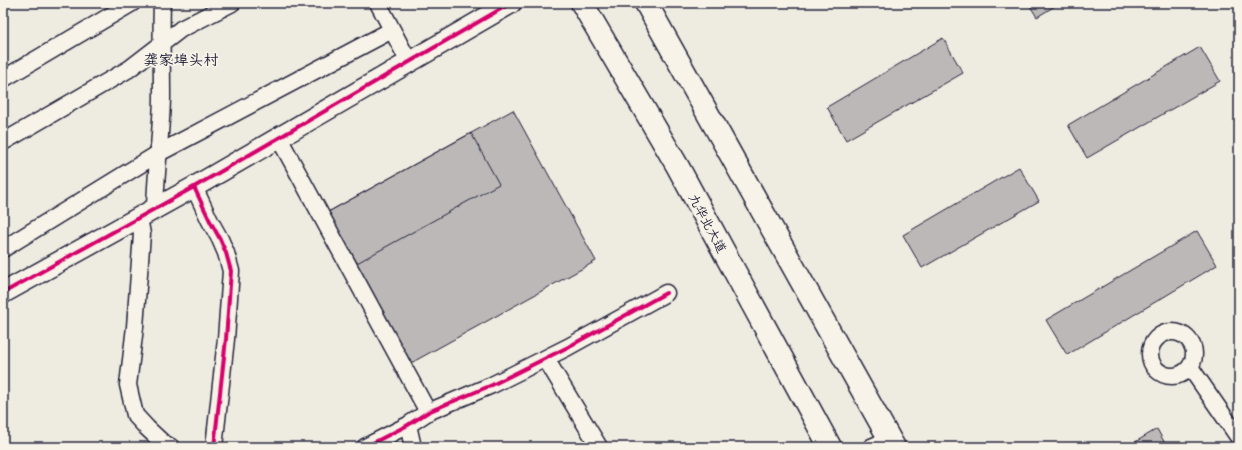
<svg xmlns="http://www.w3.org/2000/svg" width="1242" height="450" viewBox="0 0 1242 450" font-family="Mynerve,'LXGW WenKai TC',sans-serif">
<rect width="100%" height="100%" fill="#eeebe1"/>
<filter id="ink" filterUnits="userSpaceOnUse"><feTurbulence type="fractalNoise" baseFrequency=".025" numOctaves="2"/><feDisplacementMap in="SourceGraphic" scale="8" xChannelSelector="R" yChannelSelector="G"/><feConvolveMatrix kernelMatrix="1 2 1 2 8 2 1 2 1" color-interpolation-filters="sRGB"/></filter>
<g filter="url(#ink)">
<path fill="#bbb8b7" stroke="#22223b" d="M1028,3H1060L1037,17Z
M943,38L963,73L846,140L827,107Z
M1200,47L1220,81L1087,158L1068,125Z
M513,110L596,261L411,363L328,212Z
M471,133L499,184L357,263L328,212Z
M1019,167L1039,201L922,268L903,235Z
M1197,231L1217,265L1067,355L1046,320Z
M1157,429L1167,447H1127Z"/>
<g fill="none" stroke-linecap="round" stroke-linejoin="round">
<g stroke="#22223b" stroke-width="19">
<path id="minor" d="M378,3L409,62
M3,79L132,3
M279,138L428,412
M3,142L129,69L181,29L232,3
M194,187L210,221L220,239L226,253L231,271L226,339L214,447
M155,208C156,172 161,135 162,98C162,66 161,35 162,3
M139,218L142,234L135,327L128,385L135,415L147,428L162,442L171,447
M3,249L159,153L392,30
M1150 354a22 22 0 1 1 44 0a22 22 0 1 1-44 0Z
M546,359L599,447
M1190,367L1239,438
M408,425L413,447
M365,447L408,425L428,412L492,385L568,347L666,293
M871,447L890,439"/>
</g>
<g stroke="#22223b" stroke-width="23">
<path id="tertiary" d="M3,293L194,187L511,3"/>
</g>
<g stroke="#22223b" stroke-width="25">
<path id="primary" d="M582,3L678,167L830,447
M646,3L894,447"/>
</g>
<use href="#minor" stroke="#f7f3e8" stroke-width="16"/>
<use href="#tertiary" stroke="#f7f3e8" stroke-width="20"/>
<use href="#primary" stroke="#f7f3e8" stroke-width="22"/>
<g stroke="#f7f3e8" stroke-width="6">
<path id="cycleway" d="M194,187L210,221L220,239L226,253L231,271L226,339L214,447
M3,293L194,187L511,3
M365,447L408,425L428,412L492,385L568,347L666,293"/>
</g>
<use href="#cycleway" stroke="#d6006c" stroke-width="4"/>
</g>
</g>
<g text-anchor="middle" stroke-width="4" stroke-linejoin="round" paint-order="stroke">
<g font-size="13" fill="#22223b" stroke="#f7f3e8">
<text transform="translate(708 223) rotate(62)" y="5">九华北大道</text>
</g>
<g font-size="15" fill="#22223b" stroke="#f7f3e8">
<text x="181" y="65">龚家埠头村</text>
</g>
</g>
<rect width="1242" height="450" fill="none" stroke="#f7f3e8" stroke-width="16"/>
<rect x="8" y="8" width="1226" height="434" fill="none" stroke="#22223b" stroke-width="1.5" filter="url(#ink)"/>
</svg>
